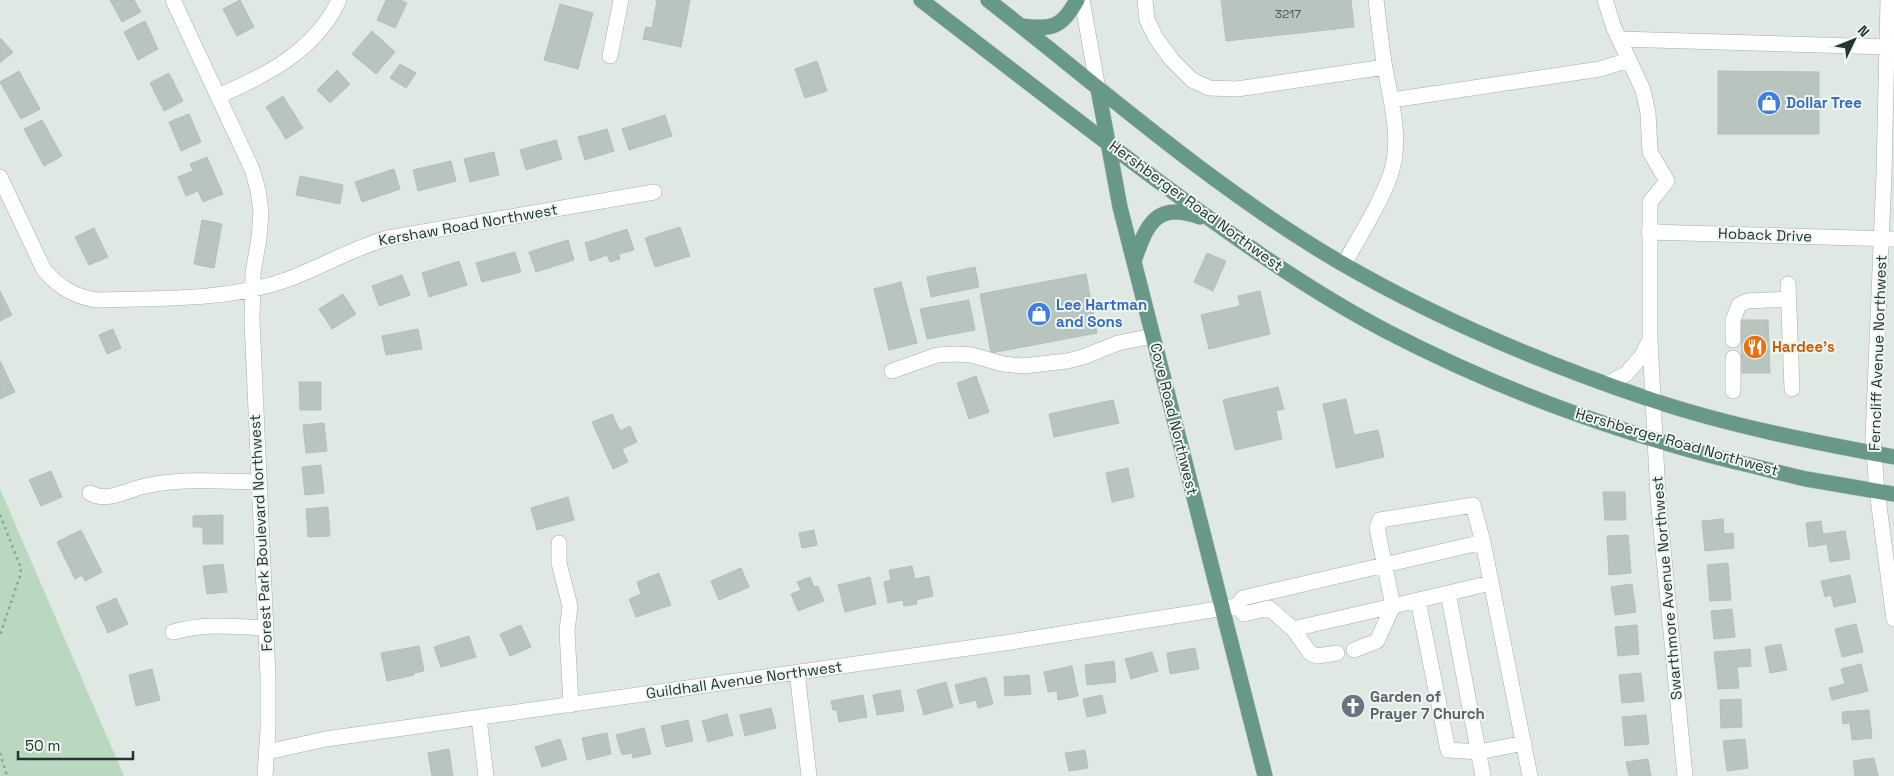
<svg xmlns="http://www.w3.org/2000/svg" width="1894" height="776" viewBox="0 0 1894 776" font-family="'Space Grotesk',sans-serif">
<rect width="100%" height="100%" fill="#dfe8e3"/>
<path fill="#bad7bf" d="M0,489L124,776H0Z"/>
<path fill="#b8c5bf" stroke="#b2c1b9" d="M110,0H134L141,12L122,22Z
M240,0L254,27L237,36L223,9Z
M386,0H400L407,3L395,28L377,20Z
M655,0H690L681,47L643,39L646,27L652,28L657,0Z
M1221,0H1351L1354,27L1226,41Z
M560,4L593,13L578,69L544,60Z
M145,21L158,49L138,60L124,32Z
M372,31L395,52L376,74L352,54Z
M0,38L13,52L0,63Z
M817,61L827,91L805,98L795,69Z
M400,64L416,73L406,88L390,78Z
M337,70L350,84L330,103L317,90Z
M19,71L40,109L21,119L0,82Z
M1718,71L1819,72V134H1718Z
M169,73L183,101L164,111L150,83Z
M283,96L303,128L286,139L266,107Z
M189,114L201,142L181,151L169,122Z
M665,115L672,136L629,150L622,129Z
M42,120L62,156L44,166L24,129Z
M607,129L614,151L585,160L578,137Z
M556,140L562,159L526,170L520,150Z
M494,152L499,175L470,182L464,159Z
M207,157L223,194L203,202L198,191L186,196L178,177L193,171L190,164Z
M451,161L456,181L418,191L413,170Z
M394,169L400,189L362,202L355,182Z
M300,176L343,185L340,204L296,195Z
M202,220L222,224L214,268L194,264Z
M680,227L690,256L655,267L645,238Z
M94,228L108,257L89,265L75,237Z
M627,229L634,250L619,254L620,259L610,262L607,255L590,261L585,243Z
M568,240L574,260L536,272L529,252Z
M515,252L521,272L482,282L476,263Z
M1207,253L1226,261L1213,291L1194,282Z
M459,261L467,285L429,297L422,273Z
M975,267L979,287L931,297L927,277Z
M1086,274L1097,333L991,353L980,294Z
M402,275L410,295L379,306L372,286Z
M901,282L917,343L889,350L874,289Z
M0,291L12,315L0,321Z
M1260,291L1270,334L1209,349L1201,315L1240,306L1238,296Z
M343,294L356,314L332,329L319,309Z
M969,300L975,330L927,339L920,309Z
M1741,320H1768L1770,373H1742Z
M113,329L121,348L107,354L99,335Z
M418,329L422,349L386,355L382,336Z
M0,361L15,392L0,399Z
M976,376L989,412L969,419L957,383Z
M299,382H321V410H300Z
M1278,387L1284,409L1276,411L1282,439L1235,450L1223,400Z
M1346,399L1354,435L1378,430L1384,457L1336,468L1323,404Z
M1113,400L1119,423L1054,437L1049,414Z
M612,414L620,431L630,426L637,442L622,449L628,462L613,469L592,422Z
M324,423L327,451L306,453L303,425Z
M321,465L324,493L305,495L302,467Z
M1128,468L1134,497L1112,502L1106,473Z
M51,471L62,497L41,506L29,480Z
M1603,492H1625L1626,520H1605Z
M568,497L574,520L537,530L531,508Z
M328,507L330,536L308,537L306,509Z
M223,515V544H203V527H193V516Z
M1723,519L1724,534L1733,533L1734,548L1705,551L1702,521Z
M1821,521L1823,534L1845,531L1850,559L1830,562L1827,544L1809,547L1806,523Z
M81,530L102,572L85,581L82,575L75,579L57,542Z
M814,530L817,545L802,548L799,533Z
M1628,535L1631,573L1609,575L1607,536Z
M1728,563L1731,600L1710,601L1707,565Z
M223,564L227,592L207,594L203,566Z
M912,566L915,579L929,576L933,596L916,600L917,604L904,606L903,600L888,603L884,582L891,580L889,570Z
M741,568L749,587L719,600L711,581Z
M659,573L671,605L636,617L629,599L641,594L637,582Z
M1850,575L1856,602L1834,607L1831,595L1825,597L1821,581Z
M810,577L814,587L818,586L824,601L798,611L791,594L801,590L797,582Z
M870,577L876,604L845,612L838,585Z
M1632,584L1636,612L1615,615L1611,587Z
M116,598L128,624L108,633L96,607Z
M1732,609L1735,637L1714,639L1711,611Z
M1856,624L1863,652L1842,657L1835,629Z
M521,625L531,647L510,656L500,634Z
M1637,625L1639,654L1618,656L1615,627Z
M469,636L476,657L441,667L434,647Z
M1781,644L1787,670L1770,673L1765,647Z
M419,646L424,671L414,673V675L387,681L381,653Z
M1195,648L1199,669L1170,674L1167,653Z
M1750,649L1751,666L1737,667L1739,688L1718,689L1714,652Z
M1152,652L1158,671L1131,679L1125,659Z
M1114,661L1116,682L1087,685L1085,665Z
M1861,664L1868,691L1832,700L1829,688L1845,684L1841,669Z
M1072,666L1078,696L1058,700L1057,691L1048,692L1044,672Z
M152,669L160,700L136,706L129,675Z
M1641,673L1644,701L1622,703L1619,675Z
M1029,675L1031,694L1005,696L1004,677Z
M986,677L993,704L978,708L976,700L960,704L955,685Z
M946,682L953,707L924,715L917,690Z
M900,690L904,711L877,715L873,695Z
M863,695L867,717L839,722L837,710H833L831,701Z
M1102,695L1106,713L1087,717L1083,699Z
M1741,699L1742,727L1721,728L1720,700Z
M771,708L776,728L745,736L740,715Z
M1869,710L1872,738L1852,740L1850,723L1843,724L1842,712Z
M727,714L733,735L708,742L702,721Z
M1646,715L1649,744L1625,746L1622,717Z
M688,720L693,741L666,747L661,726Z
M644,728L651,754L633,758L632,753L622,755L616,735Z
M607,733L611,754L587,760L582,738Z
M560,739L567,759L542,767L535,747Z
M1745,739L1748,768L1727,771L1723,741Z
M449,749L453,776H432L428,753Z
M1085,750L1088,768L1069,771L1065,753Z
M1874,758L1878,776H1855L1853,761Z
M1648,759L1651,776H1629L1626,762Z"/>
<g fill="none" stroke-linecap="round" stroke-linejoin="round">
<g stroke="#a3afa9" stroke-width="16">
<path id="minor" d="M173,0L252,169L258,190L261,212L259,238L253,273L252,321L268,677V729L265,776
M1082,0L1098,89
M1145,0L1147,20L1156,38L1172,60L1192,80L1209,88L1237,89L1385,67
M1605,0L1614,28L1643,90L1648,113L1650,152L1667,181L1650,202V340L1658,497L1685,776
M1888,0L1884,174L1873,439L1877,491L1894,619
M1619,39L1887,47
M610,56L621,0
M218,96C267,75 315,51 339,0
M1392,100L1600,69L1629,60
M0,177L44,270C59,287 73,296 96,300C160,298 228,301 289,279C323,266 353,248 388,238L654,192
M1649,232L1894,239
M1344,264C1360,235 1380,205 1391,173C1402,139 1391,101 1385,68C1381,45 1379,23 1376,0
M1788,284L1792,389
M1733,340V320L1739,305L1747,301L1788,299
M1733,358V391
M892,371L937,355L955,354L972,355L1003,364L1023,366L1067,361L1083,357L1118,343L1153,336
M1607,384L1626,374L1641,357L1650,340
M90,493C107,503 127,490 145,486C182,478 221,481 259,482
M559,543V563L570,606L567,631L571,705
M1448,593L1483,776
M1418,600L1448,750L1479,752L1524,743
M1237,606L1243,598L1483,542
M1293,629L1393,606L1377,528L1380,520L1473,505L1483,542L1530,776
M173,632C203,623 234,626 265,628
M1354,650L1377,641L1393,606L1491,583
M797,672L809,776
M479,718L486,776
M267,752L326,739L1011,642L1237,606L1244,614L1269,608L1293,629L1310,653L1317,656L1337,653"/>
</g>
<g stroke="#bdc3c1" stroke-width="16">
<path id="major" d="M921,0C996,58 1071,116 1146,172C1224,230 1302,287 1388,332C1498,389 1615,432 1736,462C1759,467 1783,474 1806,479C1835,484 1865,489 1894,494
M988,0C1102,89 1211,186 1336,260C1437,319 1542,363 1652,400C1730,426 1813,442 1894,457
M1022,26C1053,30 1062,27 1077,0
M1098,89L1120,207L1265,776
M1134,261C1147,224 1156,201 1200,217"/>
</g>
<path stroke="#83a899" stroke-width="2.5" stroke-dasharray="2.5 4" stroke-linecap="butt" d="M0,515L21,568L20,576L0,635
M0,753L7,776"/>
<use href="#minor" stroke="#fff" stroke-width="15"/>
<use href="#major" stroke="#689988" stroke-width="15"/>
</g>
<defs>
<g id="shop-disc" transform="scale(1.25)"><circle r="9.5" fill="#3f7fe0" stroke="#eff5f1"/><path d="M-5-2.5h2.3a2.7 3.5 0 0 1 5.4 0H5L5.5 6h-11ZM-1.5-2.5h3a1.5 2.3 0 0 0-3 0Z" fill="#fff"/></g>
<g id="restaurant-disc" transform="scale(1.25)"><circle r="9.5" fill="#e8710a" stroke="#eff5f1"/><path d="M-5-6h1v4h1v-4h1v4h1v-4h1v5L-1.5 .5V6h-2V.5L-5-1ZM5-6V6H3V1.5H1.5Q1.5-4 5-6Z" fill="#fff"/></g>
<g id="church-disc" transform="scale(1.25)"><circle r="9.5" fill="#6b7280" stroke="#eff5f1"/><path d="M-1.2-6h2.4v3.5h3.3v2.4h-3.3V6h-2.4V-.1h-3.3v-2.4h3.3Z" fill="#fff"/></g>
</defs>
<g fill-rule="evenodd">
<use href="#shop-disc" x="1769" y="103"/>
<use href="#shop-disc" x="1039" y="314"/>
<use href="#restaurant-disc" x="1755" y="347"/>
<use href="#church-disc" x="1353" y="706"/>
</g>
<g text-anchor="middle" stroke-width="4" stroke-linejoin="round" paint-order="stroke">
<g font-size="12" fill="#485a53">
<text x="1288" y="18">3217</text>
</g>
<g font-size="15" font-weight="bold" fill="#366cbe" stroke="#eff5f1" text-anchor="start">
<text x="1786" y="108">Dollar Tree</text>
<text x="1056" y="310">Lee Hartman<tspan x="1056" dy="17">and Sons</tspan></text>
</g>
<g font-size="15" fill="#22362f" stroke="#eff5f1">
<text transform="translate(1196 206) rotate(36)" y="5">Hershberger Road Northwest</text>
<text transform="translate(468 225) rotate(-10)" y="5">Kershaw Road Northwest</text>
<text transform="translate(1765 235) rotate(2)" y="5">Hoback Drive</text>
<text transform="translate(1878 353) rotate(-88)" y="5">Ferncliff Avenue Northwest</text>
<text transform="translate(1174 419) rotate(76)" y="5">Cove Road Northwest</text>
<text transform="translate(1677 442) rotate(16)" y="5">Hershberger Road Northwest</text>
<text transform="translate(261 533) rotate(-93)" y="5">Forest Park Boulevard Northwest</text>
<text transform="translate(1667 588) rotate(-95)" y="5">Swarthmore Avenue Northwest</text>
<text transform="translate(744 680) rotate(-8)" y="5">Guildhall Avenue Northwest</text>
</g>
<g font-size="15" font-weight="bold" fill="#c56008" stroke="#eff5f1" text-anchor="start">
<text x="1772" y="352">Hardee's</text>
</g>
<g font-size="15" font-weight="bold" fill="#5b616d" stroke="#eff5f1" text-anchor="start">
<text x="1370" y="702">Garden of<tspan x="1370" dy="17">Prayer 7 Church</tspan></text>
</g>
</g>
<g transform="translate(1854 40) rotate(47)" stroke="#eff5f1" stroke-width="4" paint-order="stroke">
<path d="M0-4L9 19L0 12L-9 19Z" fill="#22362f"/>
<text y="-8" font-size="14" font-weight="bold" text-anchor="middle" fill="#22362f">N</text>
</g>
<path d="M18 751v8h115v-8" fill="none" stroke="#22362f" stroke-width="2.5"/>
<text x="25" y="751" font-size="15" fill="#22362f" stroke="#eff5f1" stroke-width="4" paint-order="stroke">50 m</text>
</svg>
